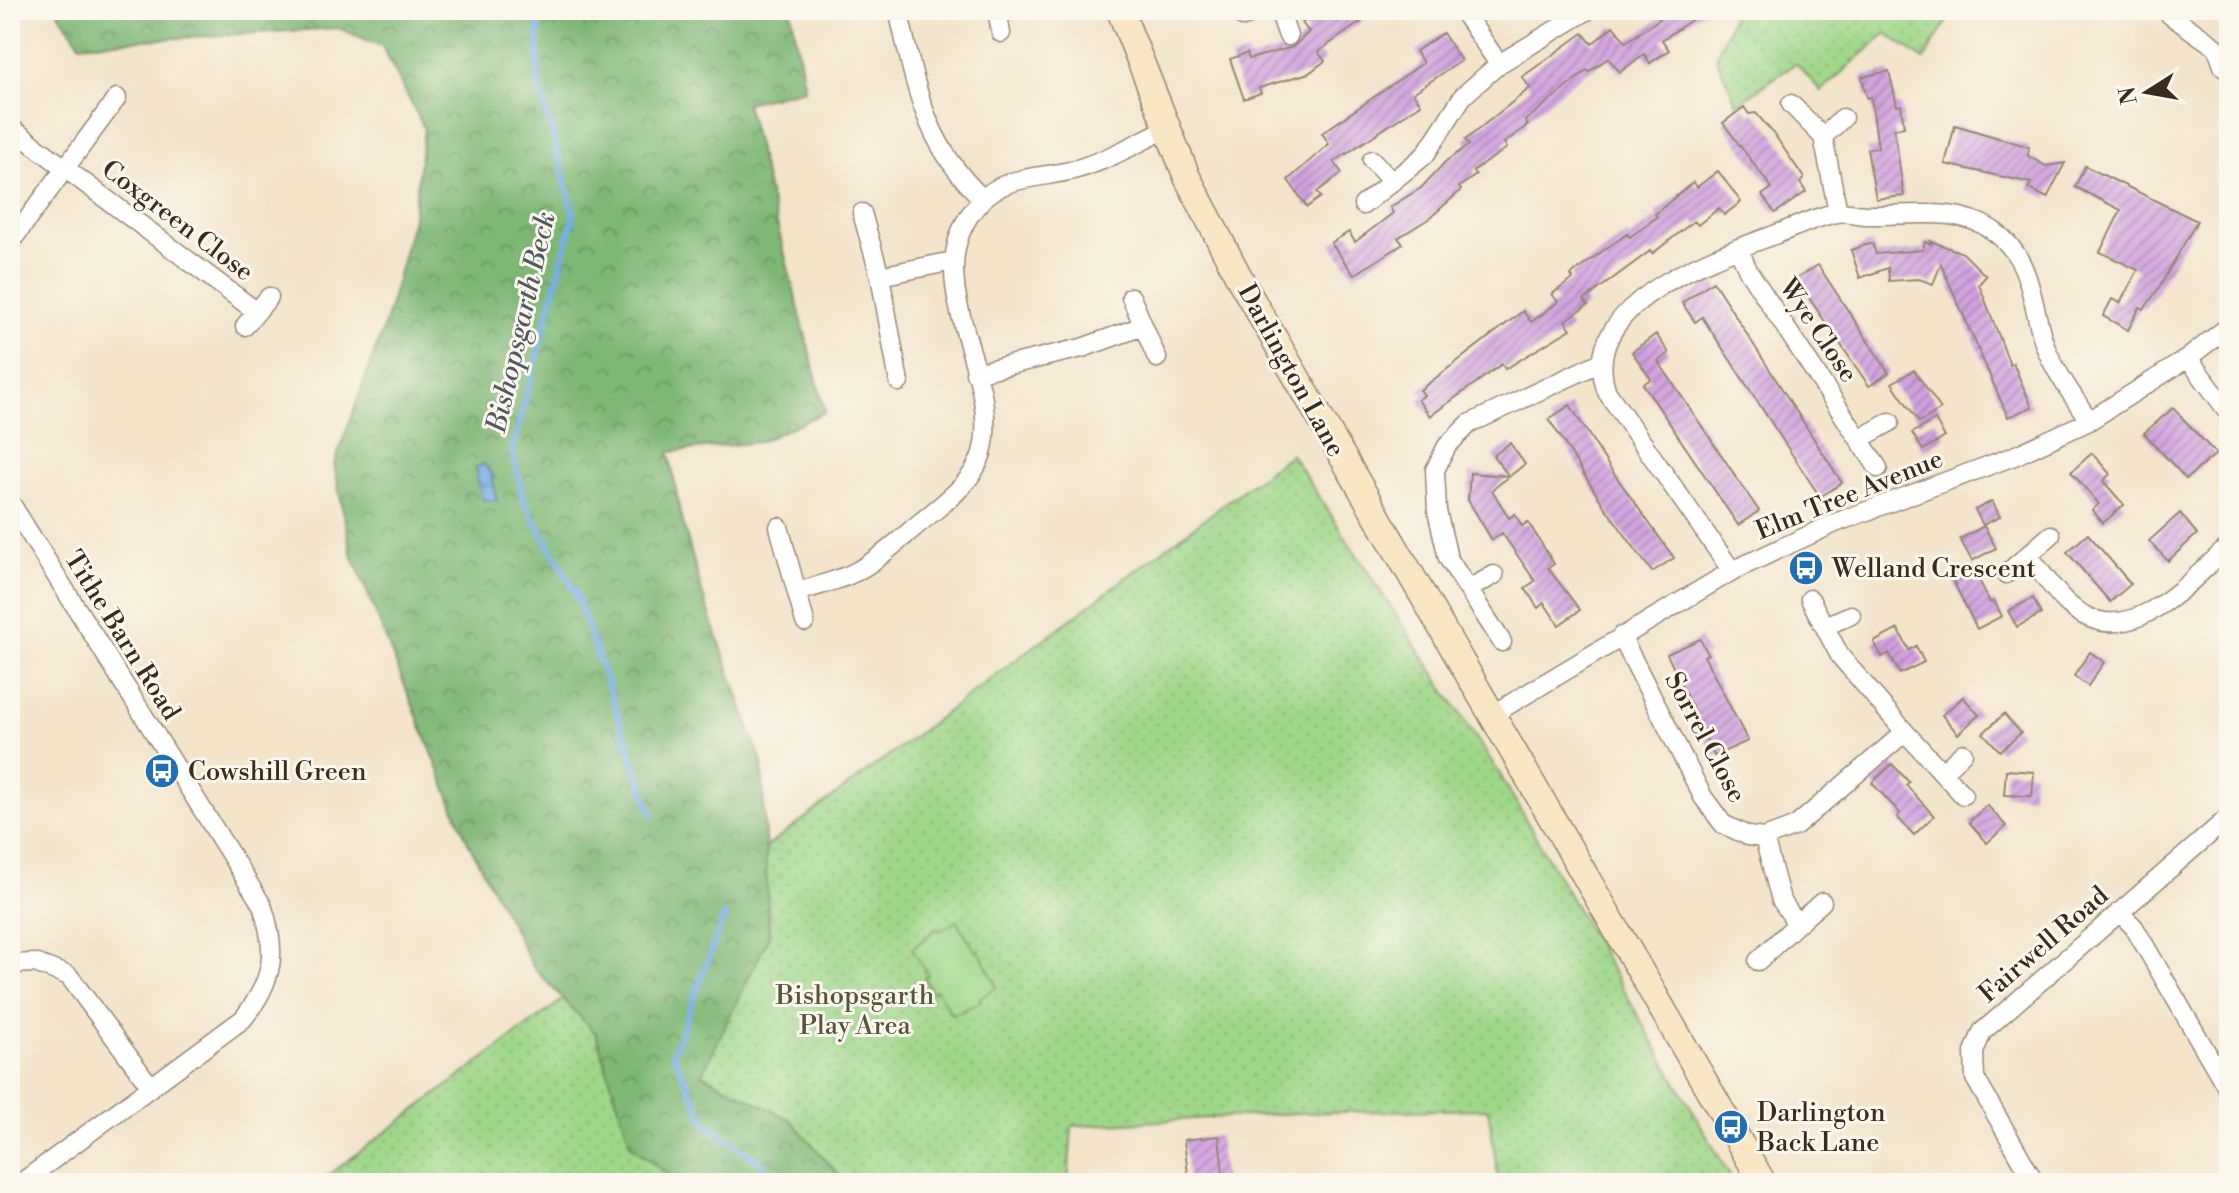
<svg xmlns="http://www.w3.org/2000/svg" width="2239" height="1193" viewBox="0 0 2239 1193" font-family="'Libre Bodoni',serif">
<defs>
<pattern id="green-dots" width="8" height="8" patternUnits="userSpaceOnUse" patternTransform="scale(2)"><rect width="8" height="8" fill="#9fd78a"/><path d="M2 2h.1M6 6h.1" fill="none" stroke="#8ab977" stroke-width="1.8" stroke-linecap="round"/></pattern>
<pattern id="forest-crowns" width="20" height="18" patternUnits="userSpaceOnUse" patternTransform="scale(2)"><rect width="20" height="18" fill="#7fb876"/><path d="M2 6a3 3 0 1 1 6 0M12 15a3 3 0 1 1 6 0" fill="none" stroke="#699660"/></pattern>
<pattern id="water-ripples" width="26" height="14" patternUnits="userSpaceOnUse" patternTransform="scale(2)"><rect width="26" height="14" fill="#77afe7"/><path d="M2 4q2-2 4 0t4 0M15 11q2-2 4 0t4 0" fill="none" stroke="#638fbb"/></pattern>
<pattern id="building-hatch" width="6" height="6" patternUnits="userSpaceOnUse" patternTransform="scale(2)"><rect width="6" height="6" fill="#d0a0de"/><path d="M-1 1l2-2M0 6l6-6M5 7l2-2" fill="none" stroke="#aa83b3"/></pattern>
</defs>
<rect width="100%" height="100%" fill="#fbf7ec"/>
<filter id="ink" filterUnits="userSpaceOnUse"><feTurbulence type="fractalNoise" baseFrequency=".0125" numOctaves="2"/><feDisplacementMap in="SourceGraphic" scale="16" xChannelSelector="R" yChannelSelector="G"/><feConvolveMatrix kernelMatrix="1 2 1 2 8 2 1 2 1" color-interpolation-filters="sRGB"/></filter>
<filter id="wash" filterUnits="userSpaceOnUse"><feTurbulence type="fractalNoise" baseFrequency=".006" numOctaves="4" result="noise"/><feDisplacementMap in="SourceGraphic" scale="32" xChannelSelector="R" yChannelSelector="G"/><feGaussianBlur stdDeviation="1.8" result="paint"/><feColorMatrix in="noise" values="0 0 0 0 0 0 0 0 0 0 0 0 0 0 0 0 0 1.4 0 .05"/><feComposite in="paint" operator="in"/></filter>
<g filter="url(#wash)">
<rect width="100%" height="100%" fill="#f3e4ca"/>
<path fill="url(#green-dots)" stroke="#6d8054" stroke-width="2" d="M1735,10H1953L1924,60L1886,33L1821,91L1796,63L1737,104L1716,57Z
M1291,454L1499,773L1734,1183H1499L1488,1109L1298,1113L1072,1126L1068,1183H318Z"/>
<path fill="url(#forest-crowns)" stroke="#5d714a" stroke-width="2" d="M57,10H791L805,89L746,103L825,412L759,442L669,452L680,512L702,592L762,763L769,936L702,1074L791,1120L846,1183H679L631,1146L596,1034L533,967L467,840L351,552L334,465L386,321L413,218L424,128L382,46L338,28L80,44Z"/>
<path fill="#9fd78a" stroke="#6d8054" stroke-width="2" d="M957,921L976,952L979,950L997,987L979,998L981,1002L952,1015L937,990L932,992L924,978L928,975L912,949L937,928L940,931Z"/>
<path fill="url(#water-ripples)" stroke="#596c82" stroke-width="2" d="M484,464L491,473L497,501L482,499L475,468Z"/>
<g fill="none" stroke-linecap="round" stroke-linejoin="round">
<path stroke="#77afe7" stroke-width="6" d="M539,10L538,80L574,215L512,451L525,503L576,593L652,814
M725,914L673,1054L707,1124L787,1183"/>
</g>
<g id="blocks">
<path fill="url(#building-hatch)" d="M1320,10H1356L1362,21L1318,52L1325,61L1309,73L1259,88L1261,93L1244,99L1230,59L1247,53L1249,59L1293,47L1309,32L1302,23Z
M1660,10H1706L1662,40L1669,50L1650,63L1644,54L1620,72L1608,58L1589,72L1587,70L1525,121L1528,125L1504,143L1507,148L1473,171L1476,175L1459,187L1461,190L1430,218L1398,238L1403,244L1354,275L1331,243L1349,232L1355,242L1393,213L1390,207L1421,188L1446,161L1469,145L1465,140L1530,88L1522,77L1583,33L1592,44L1613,26L1626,42L1664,16Z
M1443,33L1461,61L1413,93L1421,104L1334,162L1342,173L1317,192L1321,197L1307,207L1288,180L1329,144L1322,133L1423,63L1416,51Z
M1889,71L1897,106L1901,105L1904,127L1894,129L1904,196L1876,199L1867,149L1878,148L1871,97L1867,98L1862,77Z
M1744,107L1749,114L1756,113L1774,134L1804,178L1800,183L1806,192L1775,213L1762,195L1772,188L1723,123Z
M1955,125L2029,147L2028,156L2046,166L2065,163L2047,198L2028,188L2031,183L1945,164Z
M2085,166L2197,221L2157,291L2144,309L2140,307L2128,330L2103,316L2112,299L2120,303L2138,270L2100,252L2121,210L2075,187Z
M1718,171L1741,202L1724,215L1719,208L1698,225L1694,221L1652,254L1650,251L1584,300L1588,305L1565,321L1571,329L1505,369L1502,364L1430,416L1418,400L1424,395L1420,390L1523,311L1531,322L1558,302L1552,294L1573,279L1571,275L1608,247L1627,234L1630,237L1657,217L1655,214L1693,182L1697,187Z
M1930,241L1963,253L1986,276L1979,284L2010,365L2013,363L2032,407L2008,417L1941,264L1933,284L1919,279L1889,281L1888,268L1860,278L1851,250L1872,243L1876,254L1923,250L1925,242L1931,244Z
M1818,265L1889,373L1869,386L1796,279Z
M1713,281L1842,483L1820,497L1702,317L1695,322L1682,303Z
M1656,334L1669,353L1658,361L1759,511L1738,525L1643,384L1651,379L1632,352Z
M1914,370L1941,409L1919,422L1892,383Z
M1570,405L1610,468L1674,558L1652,572L1604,506L1549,419Z
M2173,408L2216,454L2186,479L2144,433Z
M1935,420L1945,437L1923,450L1912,433Z
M1510,443L1525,464L1492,490L1509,518L1515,514L1522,526L1528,522L1554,564L1548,568L1580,610L1559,625L1544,603L1538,608L1525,588L1535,581L1502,533L1492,540L1468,500L1470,473L1509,476L1493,456Z
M2092,453L2110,474L2103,481L2124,505L2103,523L2092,510L2099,504L2071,472Z
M1992,501L2000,517L1983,525L1975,510Z
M2180,513L2197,534L2168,561L2149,541Z
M1984,526L1996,548L1972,561L1960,539Z
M2088,534L2131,584L2110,602L2067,552Z
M1973,567L1990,603L1994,601L2002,616L1977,629L1951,577Z
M2033,598L2041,614L2017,627L2008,611Z
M1898,629L1909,650L1916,646L1924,662L1900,674L1889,653L1882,657L1874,642Z
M1700,639L1708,654L1704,656L1748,741L1714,756L1667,654Z
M2090,652L2104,662L2088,686L2074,676Z
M1963,697L1979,715L1958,734L1942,715Z
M2004,714L2021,733L2000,751L1983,733Z
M1892,764L1909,782L1906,785L1934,816L1914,835L1897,817L1900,813L1872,783Z
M2006,770L2034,772L2032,796L2004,795Z
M1987,805L2006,826L1987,843L1969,822Z
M1219,1136L1224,1183H1189L1184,1140Z"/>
</g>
</g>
<g filter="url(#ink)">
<use href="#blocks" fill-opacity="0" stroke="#978774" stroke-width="2"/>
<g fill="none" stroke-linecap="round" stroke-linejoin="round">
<g stroke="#978774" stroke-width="21">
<path id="street" d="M898,10C916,85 923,143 983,199
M997,10L1001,33
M1279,10L1288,36
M1462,10L1499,64L1588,10
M2170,15L2217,48L2223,66L2229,70
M1243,17L1264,10
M1791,104L1823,137L1838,212
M10,127L257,312
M1823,137L1843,118
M1372,160L1392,182
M1363,205L1425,155L1463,96L1499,64
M862,213L880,276L899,382
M10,243L117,98
M1738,248L1749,272L1878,468
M880,276L953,261
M1131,297L1157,358
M245,326L269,297
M2188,358L2229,413
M975,373L1082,348L1143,326
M1861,438L1890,422
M10,502L262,905C278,952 274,980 243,1019L21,1183
M779,527L805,622
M2028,555C2041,571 2053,590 2068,604C2126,656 2186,585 2229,546
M1732,571L1607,392C1575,304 1714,257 1774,235C1794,228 1817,216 1837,213C1847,211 1858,215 1867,215C1908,216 1957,206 1992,230C2035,259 2030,306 2046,348C2056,374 2075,398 2089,421
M2006,574L2051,535
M1469,589L1494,575
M797,592C814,587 832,582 849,575C876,563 899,540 922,521C945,502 973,483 982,453C1004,372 910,275 981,201C1006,174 1044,179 1077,169C1108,160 1137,143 1166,129
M1825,626L1851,615
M1621,636L1703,797L1723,824L1748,836L1764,838L1796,826L1905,732L1840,656L1810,599
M1502,642L1448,558L1437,511L1435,470L1447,446L1469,424L1601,362
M1490,716L1732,571L1835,523L2014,456L2089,421L2188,358L2229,326
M1905,732L1963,795
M1944,771L1963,753
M2119,912L2134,927L2229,1091
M1797,924L1822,902
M1758,961L1797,924L1781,900L1764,838
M10,964L35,963L69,976L151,1087
M2035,1183L1975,1078L1974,1052L1982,1032L2229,817"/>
</g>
<g stroke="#978774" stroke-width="29">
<path id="secondary" d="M1120,10L1187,177L1242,283L1763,1183"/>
</g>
<use href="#street" stroke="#fff" stroke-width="18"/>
<use href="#secondary" stroke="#f9e7c3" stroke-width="26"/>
</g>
</g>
<defs>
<g id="bus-disc" transform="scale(1.8)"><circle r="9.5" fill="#1f6fb2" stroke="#fbf7ec"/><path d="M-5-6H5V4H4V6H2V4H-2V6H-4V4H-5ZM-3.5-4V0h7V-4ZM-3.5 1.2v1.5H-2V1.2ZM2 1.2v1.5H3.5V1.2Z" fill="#fff"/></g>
</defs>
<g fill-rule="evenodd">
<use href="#bus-disc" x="1806" y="568"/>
<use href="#bus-disc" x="162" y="771"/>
<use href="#bus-disc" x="1731" y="1127"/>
</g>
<g text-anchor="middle" stroke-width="6" stroke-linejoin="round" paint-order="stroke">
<g font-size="26" fill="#3b2a1e" stroke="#fbf7ec">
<text transform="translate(178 220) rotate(37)" y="9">Coxgreen Close</text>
<text transform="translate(1819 330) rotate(56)" y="9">Wye Close</text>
<text transform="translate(1292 370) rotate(61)" y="9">Darlington Lane</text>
<text transform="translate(1849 494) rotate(-22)" y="9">Elm Tree Avenue</text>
<text transform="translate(123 635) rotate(58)" y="9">Tithe Barn Road</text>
<text transform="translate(1706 737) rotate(62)" y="9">Sorrel Close</text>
<text transform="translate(2043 944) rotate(-41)" y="9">Fairwell Road</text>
</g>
<g font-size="26" fill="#3b2a1e" stroke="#fbf7ec" text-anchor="start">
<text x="1832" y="577">Welland Crescent</text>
<text x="188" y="780">Cowshill Green</text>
<text x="1757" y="1121">Darlington<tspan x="1757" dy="30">Back Lane</tspan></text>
</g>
<g font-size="26" fill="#545539" stroke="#fbf7ec">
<text x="855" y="1004">Bishopsgarth<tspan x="855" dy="30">Play Area</tspan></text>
</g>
<g font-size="28" font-style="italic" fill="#505964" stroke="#fbf7ec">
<text transform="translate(520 322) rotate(-77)" y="10">Bishopsgarth Beck</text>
</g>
</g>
<rect width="2239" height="1193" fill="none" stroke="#fbf7ec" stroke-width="40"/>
<g transform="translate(2147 92) rotate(259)" stroke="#fbf7ec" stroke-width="6" paint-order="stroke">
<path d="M0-6L14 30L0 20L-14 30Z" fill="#3b2a1e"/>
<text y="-12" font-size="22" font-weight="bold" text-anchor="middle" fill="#3b2a1e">N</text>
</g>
</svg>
